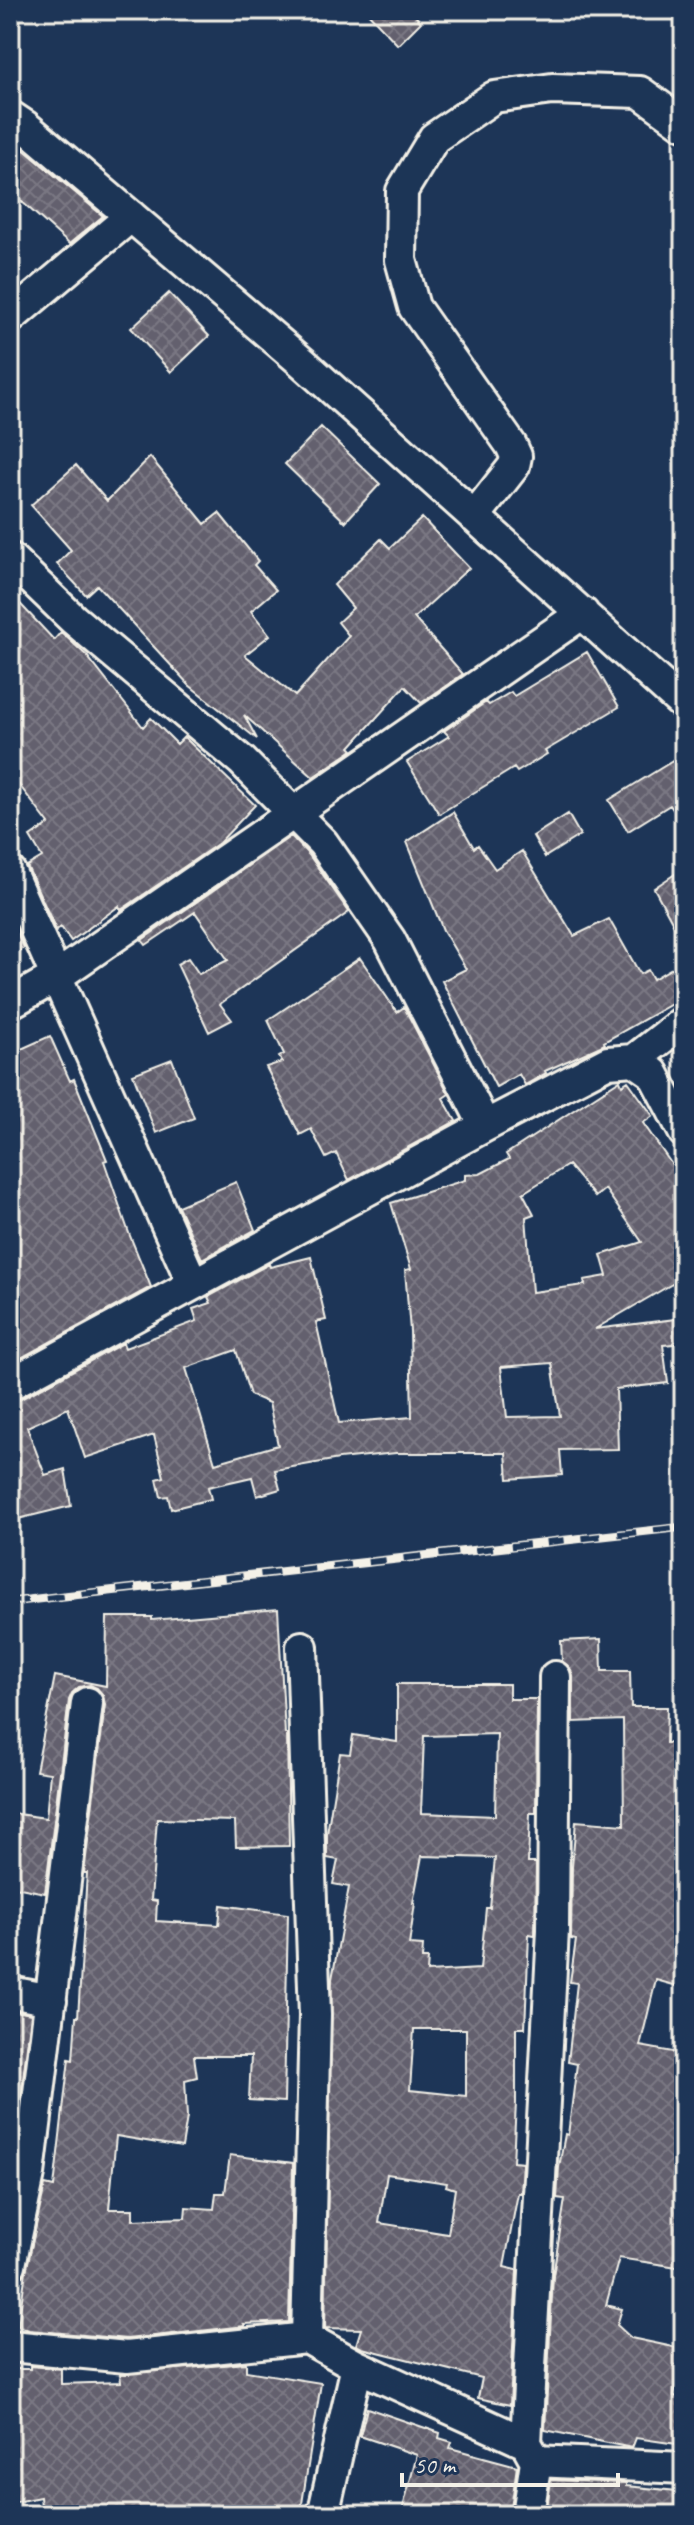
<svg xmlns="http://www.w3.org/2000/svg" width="694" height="2525" viewBox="0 0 694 2525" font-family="Caveat,sans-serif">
<defs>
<pattern id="building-cross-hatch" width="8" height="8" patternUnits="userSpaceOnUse" patternTransform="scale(2)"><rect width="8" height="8" fill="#63606e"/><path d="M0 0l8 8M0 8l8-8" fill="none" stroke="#7a7783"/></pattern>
</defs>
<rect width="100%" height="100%" fill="#1d3557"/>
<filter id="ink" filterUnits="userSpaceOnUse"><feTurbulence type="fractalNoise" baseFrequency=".0125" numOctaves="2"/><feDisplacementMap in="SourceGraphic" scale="16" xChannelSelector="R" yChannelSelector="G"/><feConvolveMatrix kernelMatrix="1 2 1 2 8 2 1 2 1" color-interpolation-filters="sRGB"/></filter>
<g filter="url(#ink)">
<path fill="url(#building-cross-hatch)" stroke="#f4f1e8" stroke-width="2" fill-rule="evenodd" d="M365,10H410L421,22L398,45Z
M10,138L103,216L69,244L10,191Z
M169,293L209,336L171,372L131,328Z
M321,427L380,484L345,522L285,464Z
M150,457L205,524L219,513L258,561L254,565L276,590L251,611L270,635L245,655L295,696L349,636L338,622L353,608L334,585L381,539L390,548L422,518L469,568L414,618L463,674L421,703L405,686L350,747L353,750L313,777L244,715L257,739L189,685L97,585L86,595L57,564L71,550L31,505L76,465L107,501Z
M10,593L54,640L61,632L87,656L143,727L151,718L177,744L184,737L255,805L219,843L121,910L119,906L71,941L61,927L56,930L27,866L42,857L30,837L49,824L10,773Z
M587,652L619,707L545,751L547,754L517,772L514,768L439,814L407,762L449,736L444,731L486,702L489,705L511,692L514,696Z
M684,754V826L670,805L628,831L609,800Z
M453,812L474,848L478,845L495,869L522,851L574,936L609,919L640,974L648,970L653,979L684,961V997L604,1042L605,1044L545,1071L546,1073L525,1085L519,1074L496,1087L442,981L466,969L443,930L407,842Z
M568,814L580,835L545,857L533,836Z
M291,836L309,855L349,912L220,1004L232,1020L209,1032L177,964L188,958L199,974L228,960L195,912L146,945L142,940Z
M684,868V944L654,888Z
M10,917L24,948L10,957Z
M360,958L397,1012L404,1007L449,1094L443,1098L456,1121L349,1180L336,1153L326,1158L311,1129L300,1135L266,1067L282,1062L279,1057L284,1054L268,1020Z
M50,1036L70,1081L74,1079L107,1160L104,1161L130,1236L151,1287L10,1364V1054Z
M172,1059L194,1118L156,1133L133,1074Z
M620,1080L622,1085L628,1081L653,1116L643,1123L684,1182V1277L595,1329L684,1318V1343L663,1345L668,1383L616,1389L618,1449L560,1450L562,1475L508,1479L506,1453H396L339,1459L275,1470L280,1489L257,1496L252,1477L208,1487L211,1499L171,1509L168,1496L161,1497L157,1479L164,1477L154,1435L85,1458L68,1408L27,1427L45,1475L65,1469L71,1506L10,1521V1402L19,1400L123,1343L125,1348L197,1321L193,1309L211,1303L208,1297L269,1264L270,1267L311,1257L326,1320L316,1322L339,1423L412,1417L410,1331L405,1270L411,1269L391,1203L465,1180V1175L480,1174L509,1159L506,1154ZM568,1165L595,1197L605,1189L642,1242L601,1255L607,1276L584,1280L585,1285L532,1292L526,1217L534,1214L523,1193ZM236,1350L250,1395L269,1403L278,1445L215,1463L186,1368ZM552,1363L560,1416L507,1417L501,1367Z
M236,1182L255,1230L202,1259L178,1206Z
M278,1609L285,1734H287L289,1846L236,1847L235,1821L157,1819L151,1900L157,1901L156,1921L219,1925L221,1905L288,1914L284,2102L249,2100L251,2056H194L197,2077L185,2080L187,2117L182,2147L116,2136L109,2209H133V2220L185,2218L186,2207L214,2209L216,2193H225L230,2155L293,2163L289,2322L244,2324L245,2326L127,2339L29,2330L18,2326L26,2271L45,2185L54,2187L69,2059L73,2060L76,2017H78L87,1873H84L105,1705L103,1695L97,1688L90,1685L79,1687L72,1693L69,1700L45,1893L10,1886V1813L46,1818L50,1773L36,1771L55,1676L106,1686L107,1617H152V1620Z
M601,1639L602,1671H630L631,1707H667L666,1743L684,1744V1988L656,1980L640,2046L684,2054V2268L619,2258L606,2305L622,2309L617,2325L631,2338L683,2349L674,2396L684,2398V2445L636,2438L632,2448L545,2430L553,2276L565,2199L557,2198L559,2167L565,2134L568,2135L577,2064L568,2062L577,1983L570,1982L576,1940L571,1939L572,1867L576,1821L624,1825L623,1720L573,1722V1676L570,1668L562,1661L561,1641Z
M397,1684H509V1699H537L536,1813H530L528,1863H536L535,1935L529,1934L525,2028H516V2103L513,2162L523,2163L521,2193H518L504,2267L517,2270L510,2405L478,2398L482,2378L362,2348L356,2345L361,2329L325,2328L332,1979L349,1887L333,1884L338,1860L327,1858V1834L340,1753L350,1754L353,1735L397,1742ZM497,1734L495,1816L421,1813L424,1736ZM422,1856L495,1858L490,1908H486L480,1969L427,1972L428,1959H422L423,1946L409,1945L415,1903H413ZM414,2029H466V2096L410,2090ZM387,2174L447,2183L446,2186L455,2189L448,2234L379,2223Z
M10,2010L31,2014L17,2128L10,2127Z
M246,2363V2371L321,2383L301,2510L249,2509V2515H42L40,2497L15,2502L10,2476V2369H30V2366L61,2369V2384L121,2382L120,2374Z
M367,2408L440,2433L439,2438L452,2442L450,2448L517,2466L511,2509L497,2506L496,2515H401L417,2455L360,2436Z
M551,2480L626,2483V2486L677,2491L675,2515H619L571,2509L570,2515H546Z"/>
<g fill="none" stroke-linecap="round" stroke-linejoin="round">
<g stroke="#f4f1e8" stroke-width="36">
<path id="minor" d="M10,116L25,126L302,362L684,705
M10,318L131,216
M474,517L514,466L516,456L511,445L414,307L401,260L402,191L434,138L494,97L552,89L640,92L684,124
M10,558L73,619L242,761L323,843L390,940L485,1126
M10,872L193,1284
M10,1003L56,977L583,613
M634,1060L684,1021
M10,1384L485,1126L608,1062L634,1060L653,1073L684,1132
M302,1647L315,2015L307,2338L357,2366L526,2443
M10,1992L51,2000
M10,2265L29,2174L87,1703
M10,2346L127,2357L307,2338
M535,2459L526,2443L553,1930L555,1677
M323,2515L357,2366
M528,2515L536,2461L684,2468"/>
</g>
<use href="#minor" stroke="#1d3557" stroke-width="30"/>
<g stroke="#f4f1e8" stroke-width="9">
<path id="rail" d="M10,1602L684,1527"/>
</g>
<use href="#rail" stroke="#1d3557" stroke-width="6" stroke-dasharray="18" stroke-linecap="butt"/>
</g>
</g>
<rect width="694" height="2525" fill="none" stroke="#1d3557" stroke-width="40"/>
<rect x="20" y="20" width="654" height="2485" fill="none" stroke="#f4f1e8" stroke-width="3" filter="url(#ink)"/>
<path d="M402 2473v12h216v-12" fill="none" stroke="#f4f1e8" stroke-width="4"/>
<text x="414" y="2473" font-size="24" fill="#f4f1e8" stroke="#1d3557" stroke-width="6" paint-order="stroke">50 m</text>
</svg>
